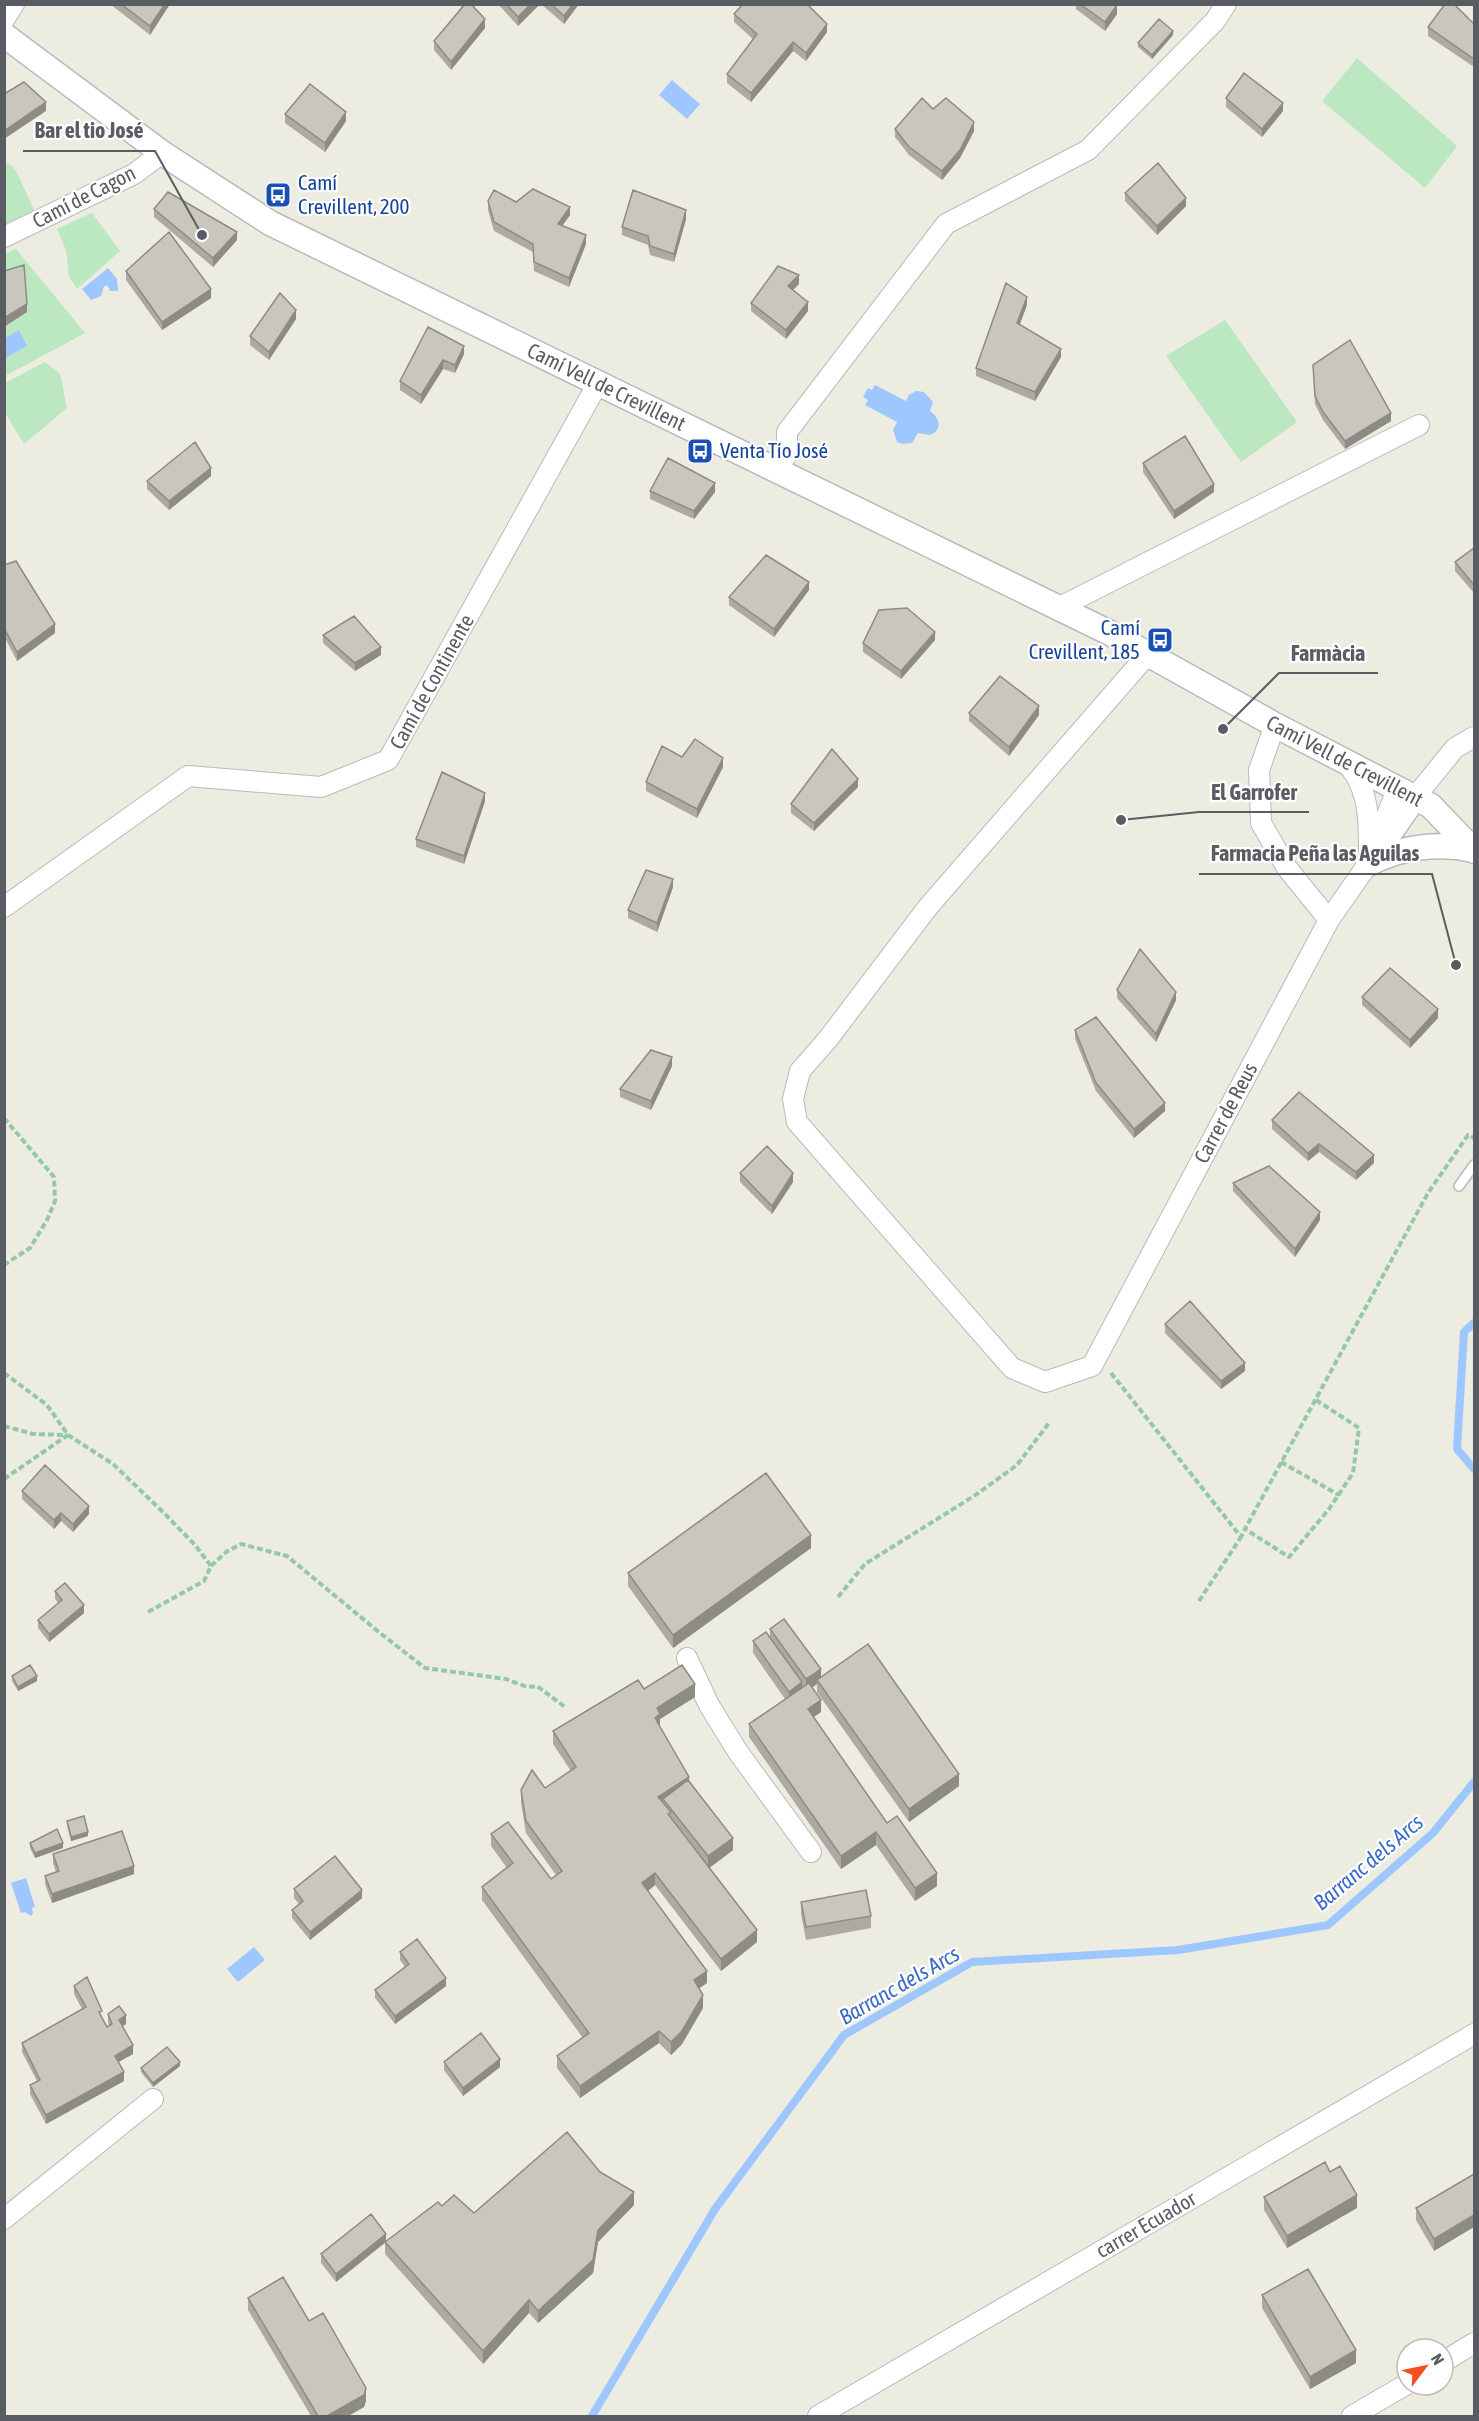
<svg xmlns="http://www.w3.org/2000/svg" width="1479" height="2421" viewBox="0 0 1479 2421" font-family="'Asap Condensed',sans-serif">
<rect width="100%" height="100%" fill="#edece0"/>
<path fill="#bbe7c1" d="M1357,58L1457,146L1425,188L1322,101Z
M5,163L11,165L17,173L35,212L5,227Z
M92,213L120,251L77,289L69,277L66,250L57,229Z
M16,249L85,333L5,376V254Z
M1225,320L1297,422L1241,462L1166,356Z
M45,362L60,374L67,408L24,444L5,413V383Z"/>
<path fill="#9ec7ff" d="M672,80L700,104L687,119L659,95Z
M108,268L117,279L118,291H110L108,286H104L101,296L91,300L82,289Z
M19,330L27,346L5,358V338Z
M875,385L906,401L909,395L916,391L924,392L933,402L930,411C940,418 943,430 930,435L918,433L912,443L902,444L897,442L893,430L897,422L865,405L868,400L863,397L868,388L872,390Z
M26,1878L35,1907L32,1908L33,1913L31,1916L25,1912L21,1913L11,1883Z
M254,1947L265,1960L238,1982L227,1969Z"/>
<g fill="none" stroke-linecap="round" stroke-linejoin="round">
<path stroke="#9ec7ff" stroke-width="8" d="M1474,1323L1464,1332L1457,1449L1474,1469
M592,2416L715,2209L844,2035L972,1962L1178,1950L1328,1925L1433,1833L1474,1782"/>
<g stroke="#b8bac0" stroke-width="12">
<path id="service" d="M1459,1186L1474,1165"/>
</g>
<g stroke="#b8bac0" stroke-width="22">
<path id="minor" d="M4,20L14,4
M4,237L134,174L162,153
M777,470L787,454V432L946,224L1088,150L1215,21L1226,4
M1058,608L1419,425
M1148,654L928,907L828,1039L800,1071L793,1099L797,1122L1012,1368L1045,1382L1092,1366L1329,920L1368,864L1398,787
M1275,725L1259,770L1261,823L1287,868L1329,920
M1346,761C1350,768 1356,775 1359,782C1369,802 1369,828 1369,850
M1415,797L1455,748L1474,737
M4,907L188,776L321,787L388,760L598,383
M687,1658L709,1705L738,1752L811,1852
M4,2219L153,2099
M1443,2362L1474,2343
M818,2416L1474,2034
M1352,2416L1407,2384"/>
</g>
<g stroke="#b8bac0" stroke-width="27">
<g id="tertiary">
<path id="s1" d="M4,35L162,153L270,223L1110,633L1275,725L1431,806L1474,851"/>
<path d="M1368,864C1400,847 1438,842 1474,850"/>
<path d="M1368,864L1415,797"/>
</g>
</g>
<path stroke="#93c8a9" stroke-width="4" stroke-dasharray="6 3" stroke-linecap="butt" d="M4,1118L54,1177L55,1201L47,1220L30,1248L4,1265
M4,1373L47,1405L68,1435L113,1464L163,1512L195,1545L211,1566L204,1581L148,1612
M1111,1373L1241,1537L1245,1529
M1316,1400L1359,1428L1353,1473L1329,1509L1289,1557L1245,1529L1428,1193L1468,1135L1474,1138
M4,1426L33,1434L67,1435
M1281,1462L1339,1495
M4,1479L68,1435
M211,1566L226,1552L241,1544L287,1556L380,1633L425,1668L506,1679L527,1687L537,1686L565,1707
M838,1597L865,1564L974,1496L1017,1465L1049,1423
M1199,1601L1241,1537"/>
<use href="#service" stroke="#fff" stroke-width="9"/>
<use href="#minor" stroke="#fff" stroke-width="20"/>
<use href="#tertiary" stroke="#fff" stroke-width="24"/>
</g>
<path fill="#acaaa3" d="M110,4H170L150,35Z
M464,4H474L472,6L485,28L451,70L434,50V41Z
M498,4H540L518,26Z
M541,4H579L564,24Z
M1076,4H1116L1117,14L1105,31L1076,9Z
M734,14L827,32L806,61L793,51L751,102L727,83V74L753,39L734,22Z
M1474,24V67L1428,36V27Z
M1173,35L1152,59L1138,47V43Z
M1226,98L1283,111L1262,137L1226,107Z
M933,109L974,131L960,158L942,180L909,155L895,137V129Z
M285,114L346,121L325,152L285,123Z
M1125,193L1186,206L1157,235L1125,201Z
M488,201L516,202L570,215L562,226L586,244L569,287L534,271L533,252L494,231L488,210Z
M154,209L237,240L213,267L154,217Z
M686,219L674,262L650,255L648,245L622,235V227Z
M126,271L211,298L162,330L126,280Z
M799,284L792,290L808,311L786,339L751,311V303Z
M1027,305L1020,324L1061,357L1035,401L976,376V368Z
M296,319L269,360L250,345V336Z
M464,346V354L455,373L443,369L421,404L400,390V381Z
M1313,365L1391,421L1345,449L1323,420L1315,404Z
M1143,463L1214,492L1174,519L1143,472Z
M211,476L169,510L147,489V481Z
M650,491L715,492L694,519L650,499Z
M1474,548V593L1455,571V562Z
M4,565L55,633L17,661L4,636Z
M809,590L774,637L729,605V597Z
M323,635L381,655L355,671L323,643Z
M935,640L901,679L863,652V643Z
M969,713L1039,715L1009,756L969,721Z
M682,757L723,767L697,818L646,791V782Z
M858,787L814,831L791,813V804Z
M485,801L464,864L416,847V839Z
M673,887L657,932L628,918V910Z
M1117,990L1176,1000L1156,1042L1117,998Z
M1362,997L1438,1018L1410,1048L1362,1005Z
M1075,1030L1165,1111L1134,1138L1096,1091L1075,1039Z
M672,1066L651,1110L620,1097V1089Z
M1272,1120L1374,1163L1356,1180L1319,1152L1308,1161L1272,1129Z
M740,1173L793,1182L772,1214L740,1182Z
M1233,1183L1320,1220L1295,1257L1233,1191Z
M1165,1324L1245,1371L1221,1389L1165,1333Z
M22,1491L89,1514L73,1532L61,1521L54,1529L22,1499Z
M811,1548L673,1648L628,1586V1573Z
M55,1591L84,1613L49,1642L38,1628V1620L58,1603L55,1599Z
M770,1629L821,1677L959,1786L909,1822L817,1692V1684L812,1687L821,1712L813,1717L887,1823L937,1886L915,1901L876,1845L841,1869L749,1737V1724L785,1699L753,1653V1641L770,1636Z
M12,1676L37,1681L18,1691L12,1681Z
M644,1689L695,1697L660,1719V1727L689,1780L733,1850L709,1868L757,1942L721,1971L655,1885L648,1891L707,1983L699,1988L703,2008L682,2044L671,2055L659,2043L580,2098L557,2068V2056L583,2038L482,1900V1887L507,1868L491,1846V1834L551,1879L556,1875L526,1833L521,1803V1790L545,1788L571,1771L553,1744V1731Z
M67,1821L88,1836L71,1841L67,1825Z
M30,1843L63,1848L35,1858L30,1848Z
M53,1854L134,1874L52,1903L45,1884V1876L56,1872L53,1863Z
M294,1889L362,1898L310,1940L292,1918V1910L299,1904L294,1898Z
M801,1902L871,1916V1928L806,1940L801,1914Z
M400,1952L446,1986L395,2024L375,1998V1990L405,1967L400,1960Z
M74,1986L102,2018L107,2027L109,2026L108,2022V2014L126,2024L123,2026L133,2054L118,2062L124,2081L46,2124L30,2094V2085L37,2081L22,2052V2043L82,2009L74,1994Z
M444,2062L500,2067L463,2096L444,2070Z
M180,2066L153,2087L141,2072V2068Z
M600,2172L634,2205L598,2242L593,2273L538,2323L529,2313L483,2364L385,2254V2242L336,2282L321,2263V2254L386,2242L442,2206L474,2213Z
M1330,2172L1357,2208L1287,2248L1264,2210V2197Z
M1474,2174L1434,2251L1416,2220V2208Z
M1262,2295L1356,2363L1310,2389L1262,2308Z
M248,2298L309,2321L366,2401L364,2407L348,2416H311L248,2310Z"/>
<path fill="#8c8b84" d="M165,4H170L150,35V26Z
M531,4H540L518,26V17Z
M573,4H579L564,24V16Z
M1117,5V14L1105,31V22Z
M485,19V28L451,70V62Z
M827,24V32L806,61V53Z
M1173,31V35L1152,59V55Z
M793,42V51L751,102V93Z
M46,102V111L4,139V131Z
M1283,103V111L1262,137V129Z
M346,112V121L325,152V143Z
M974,122V131L960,158L942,180V171Z
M1186,198V206L1157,235V226Z
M570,207V215L558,232V224Z
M686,210V219L674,262V254Z
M237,232V240L213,267V258Z
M586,235V244L569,287V278Z
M799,275V284L788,295V286Z
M211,289V298L162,330V322Z
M1027,297V305L1017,331V323Z
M808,302V311L786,339V330Z
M27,304V312L4,327V318Z
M296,310V319L269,360V352Z
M464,346V354L455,373V365Z
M1061,349V357L1035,401V392Z
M443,360V369L421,404V395Z
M1391,413V421L1345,449V441Z
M211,468V476L169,510V501Z
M715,483V492L694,519V511Z
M1214,484V492L1174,519V511Z
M809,582V590L774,637V629Z
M55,624V633L17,661V652Z
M935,632V640L901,679V671Z
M381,647V655L355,671V663Z
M1039,706V715L1009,756V747Z
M723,758V767L697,818V809Z
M858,779V787L814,831V823Z
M485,793V801L464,864V856Z
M673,879V887L657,932V923Z
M1176,992V1000L1156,1042V1034Z
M1438,1009V1018L1410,1048V1040Z
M672,1057V1066L651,1110V1101Z
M1165,1103V1111L1134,1138V1129Z
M1319,1144V1152L1308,1161V1153Z
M1374,1155V1163L1356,1180V1172Z
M793,1173V1182L772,1214V1206Z
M1320,1212V1220L1295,1257V1249Z
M1245,1363V1371L1221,1389V1381Z
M89,1506V1514L73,1532V1524Z
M61,1513V1521L54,1529V1520Z
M811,1535V1548L673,1648V1635Z
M84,1605V1613L49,1642V1634Z
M821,1669V1681L817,1680V1684L806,1692V1679Z
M37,1676V1681L18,1691V1687Z
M802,1682V1695L789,1704V1692Z
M695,1684V1697L660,1719V1726L655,1730V1718L657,1708Z
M821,1700V1712L808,1721V1709Z
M959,1774V1786L909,1822V1809Z
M689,1777V1789L663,1799V1807L658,1797Z
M88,1832V1836L71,1841V1837Z
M876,1832V1845L841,1869V1856Z
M733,1838V1850L708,1869V1856Z
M63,1843V1848L35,1858V1853Z
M134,1866V1874L52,1903V1894Z
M655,1873V1885L642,1896V1883Z
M937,1873V1886L915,1901V1888Z
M362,1890V1898L310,1940V1932Z
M757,1930V1942L721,1971V1959Z
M707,1971V1983L694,1992V1980Z
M446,1978V1986L395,2024V2016Z
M703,1995V2008L682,2044L671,2055V2042Z
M126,2015V2024L119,2028V2020Z
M659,2031V2043L580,2098V2086Z
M133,2045V2054L115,2064V2056Z
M500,2059V2067L463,2096V2088Z
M180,2062V2066L153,2087V2083Z
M124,2072V2081L46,2124V2115Z
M634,2192V2205L598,2242L593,2273L538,2323V2311L598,2230Z
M1357,2195V2208L1287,2248V2236Z
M1474,2215V2227L1434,2251V2239Z
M386,2234V2242L336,2282V2274Z
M529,2300V2313L483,2364V2351Z
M1356,2350V2363L1310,2389V2377Z
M366,2388V2401L364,2407L348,2416H327Z"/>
<path fill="#c8c6bd" stroke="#8c8b84" stroke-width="1.5" d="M121,4H165L150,26Z
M465,4H471L485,19L451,62L434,41Z
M506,4H531L518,17Z
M551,4H573L564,16Z
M743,4H807L827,24L806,53L793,42L751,93L727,74L757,34L734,14Z
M1080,4H1116L1117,5L1105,22Z
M1445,4H1454L1474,24V59L1428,27Z
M1159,19L1173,31L1152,55L1138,43Z
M1244,73L1283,103L1262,129L1226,98Z
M24,82L46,102L4,131V94Z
M310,84L346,112L325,143L285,114Z
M922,98L933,109L946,98L974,122L960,150L942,171L909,147L895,129Z
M1158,163L1186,198L1157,226L1125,193Z
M533,189L570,207L558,224L586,235L569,278L534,262L533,244L494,222L488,201L494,190L516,202Z
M633,190L686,210L674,254L650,246L648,236L622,227Z
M168,192L237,232L213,258L154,209Z
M169,232L211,289L162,322L126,271Z
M24,265L27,304L4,318V271Z
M778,266L799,275L788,286L808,302L786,330L751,303Z
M1006,283L1027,297L1017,323L1061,349L1035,392L976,368Z
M280,293L296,310L269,352L250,336Z
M428,327L464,346L455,365L443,360L421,395L400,381Z
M1350,340L1391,413L1345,441L1323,412L1315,396L1313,365Z
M1185,436L1214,484L1174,511L1143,463Z
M195,442L211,468L169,501L147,481Z
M668,458L715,483L694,511L650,491Z
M1474,548V585L1455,562Z
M766,555L809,582L774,629L729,597Z
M16,561L55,624L17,652L4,628V565Z
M907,608L935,632L901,671L863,643L879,610Z
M354,616L381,647L355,663L323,635Z
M1000,676L1039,706L1009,747L969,713Z
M695,739L723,758L697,809L646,782L662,746L682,757Z
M832,749L858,779L814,823L791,804Z
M442,772L485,793L464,856L416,839Z
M646,870L673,879L657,923L628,910Z
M1140,949L1176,992L1156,1034L1117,990Z
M1390,968L1438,1009L1410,1040L1362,997Z
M1096,1017L1165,1103L1134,1129L1096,1083L1075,1030Z
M651,1050L672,1057L651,1101L620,1089Z
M1299,1092L1374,1155L1356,1172L1319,1144L1308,1153L1272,1120Z
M767,1146L793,1173L772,1206L740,1173Z
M1269,1166L1320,1212L1295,1249L1233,1183Z
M1190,1301L1245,1363L1221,1381L1165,1324Z
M45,1465L89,1506L73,1524L61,1513L54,1520L22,1491Z
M766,1473L811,1535L673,1635L628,1573Z
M65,1583L84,1605L49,1634L38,1620L62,1600L55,1591Z
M784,1619L821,1669L806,1679L770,1629Z
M766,1632L802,1682L789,1692L753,1641Z
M868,1644L959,1774L909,1809L817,1680Z
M30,1665L37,1676L18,1687L12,1676Z
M682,1665L695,1684L657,1708L660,1714L655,1718L689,1777L658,1797L671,1812L668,1814L757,1930L721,1959L655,1873L642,1883L707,1971L694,1980L703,1995L682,2031L671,2042L659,2031L580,2086L557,2056L589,2033L482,1887L513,1863L491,1834L508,1822L551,1879L562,1871L526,1821L521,1790L532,1770L545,1788L576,1767L553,1731L638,1680L644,1689Z
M809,1683L821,1700L808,1709L887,1823L897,1816L937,1873L915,1888L876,1832L841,1856L749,1724Z
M688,1780L733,1838L708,1856L663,1799Z
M84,1816L88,1832L71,1837L67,1821Z
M57,1829L63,1843L35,1853L30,1843Z
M122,1831L134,1866L52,1894L45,1876L59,1871L53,1854Z
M335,1856L362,1890L310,1932L292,1910L303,1901L294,1889Z
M866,1890L871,1916L806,1927L801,1902Z
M417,1939L446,1978L395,2016L375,1990L409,1964L400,1952Z
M87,1977L102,2011L99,2012L107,2027L112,2024L108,2014L119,2006L126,2015L119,2020L133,2045L115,2056L124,2072L46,2115L30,2085L40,2080L22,2043L86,2007L74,1986Z
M481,2033L500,2059L463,2088L444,2062Z
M167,2047L180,2062L153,2083L141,2068Z
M567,2132L600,2172L634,2192L598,2230L593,2260L538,2311L529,2300L483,2351L385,2242L438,2202L442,2206L454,2195L474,2213Z
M1325,2162L1330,2172L1340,2166L1357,2195L1287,2236L1264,2197Z
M1474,2174V2215L1434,2239L1416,2208Z
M371,2214L386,2234L336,2274L321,2254Z
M1308,2269L1356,2350L1310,2377L1262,2295Z
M283,2277L309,2321L323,2313L366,2388L364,2395L327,2416H318L248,2298Z"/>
<defs>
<g id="bus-square" transform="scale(1.35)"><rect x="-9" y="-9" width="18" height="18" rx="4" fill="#1a4fb4" stroke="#fff"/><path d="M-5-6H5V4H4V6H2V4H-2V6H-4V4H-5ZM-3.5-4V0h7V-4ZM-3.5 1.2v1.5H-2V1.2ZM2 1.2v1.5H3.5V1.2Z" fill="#fff"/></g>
</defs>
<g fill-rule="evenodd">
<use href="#bus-square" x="278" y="195"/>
<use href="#bus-square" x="700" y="451"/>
<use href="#bus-square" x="1160" y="640"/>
</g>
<g text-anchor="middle" stroke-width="4.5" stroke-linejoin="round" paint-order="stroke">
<g font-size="21" fill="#164399" stroke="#fff" text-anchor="start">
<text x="298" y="190">Camí<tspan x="298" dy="24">Crevillent, 200</tspan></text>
<text x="720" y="458">Venta Tío José</text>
<text x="1140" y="635" text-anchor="end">Camí<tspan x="1140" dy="24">Crevillent, 185</tspan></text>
</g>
<g font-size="21" fill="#595c62" stroke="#fff">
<text transform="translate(84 197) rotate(-27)" y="7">Camí de Cagon</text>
<text dy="7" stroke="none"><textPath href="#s1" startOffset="700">Camí Vell de Crevillent</textPath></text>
<text transform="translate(432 682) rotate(-61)" y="7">Camí de Continente</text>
<text dy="7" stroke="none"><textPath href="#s1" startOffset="1528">Camí Vell de Crevillent</textPath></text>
<text transform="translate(1226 1113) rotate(-62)" y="7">Carrer de Reus</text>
<text transform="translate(1146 2225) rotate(-30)" y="7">carrer Ecuador</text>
</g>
<g font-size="22" font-style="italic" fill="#3b6bc9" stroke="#fff">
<text transform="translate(1368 1862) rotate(-40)" y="8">Barranc dels Arcs</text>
<text transform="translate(899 1985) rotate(-30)" y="8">Barranc dels Arcs</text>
</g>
</g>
<path fill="none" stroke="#595c62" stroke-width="2" d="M202 235L155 151H23M1223 729L1279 673H1378M1121 820L1199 812H1309M1456 965L1432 874H1199"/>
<g fill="#595c62" stroke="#fff" stroke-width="2">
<circle cx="202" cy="235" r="6"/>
<circle cx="1223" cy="729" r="6"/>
<circle cx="1121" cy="820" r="6"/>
<circle cx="1456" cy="965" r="6"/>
</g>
<g font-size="22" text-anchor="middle" font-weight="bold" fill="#595c62" stroke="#fff" stroke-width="4.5" stroke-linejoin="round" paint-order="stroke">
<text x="89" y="138">Bar el tio José</text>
<text x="1328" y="661">Farmàcia</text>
<text x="1254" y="800">El Garrofer</text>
<text x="1315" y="861">Farmacia Peña las Aguilas</text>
</g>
<rect width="1479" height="2421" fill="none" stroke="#595c62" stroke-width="12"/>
<g transform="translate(1425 2367) rotate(58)"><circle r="28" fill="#ffffff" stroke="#bdbec0" stroke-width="1.5"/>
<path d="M0-4.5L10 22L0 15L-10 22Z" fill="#f34f21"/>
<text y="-9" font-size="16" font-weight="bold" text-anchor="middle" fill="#595c62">N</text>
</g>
</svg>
